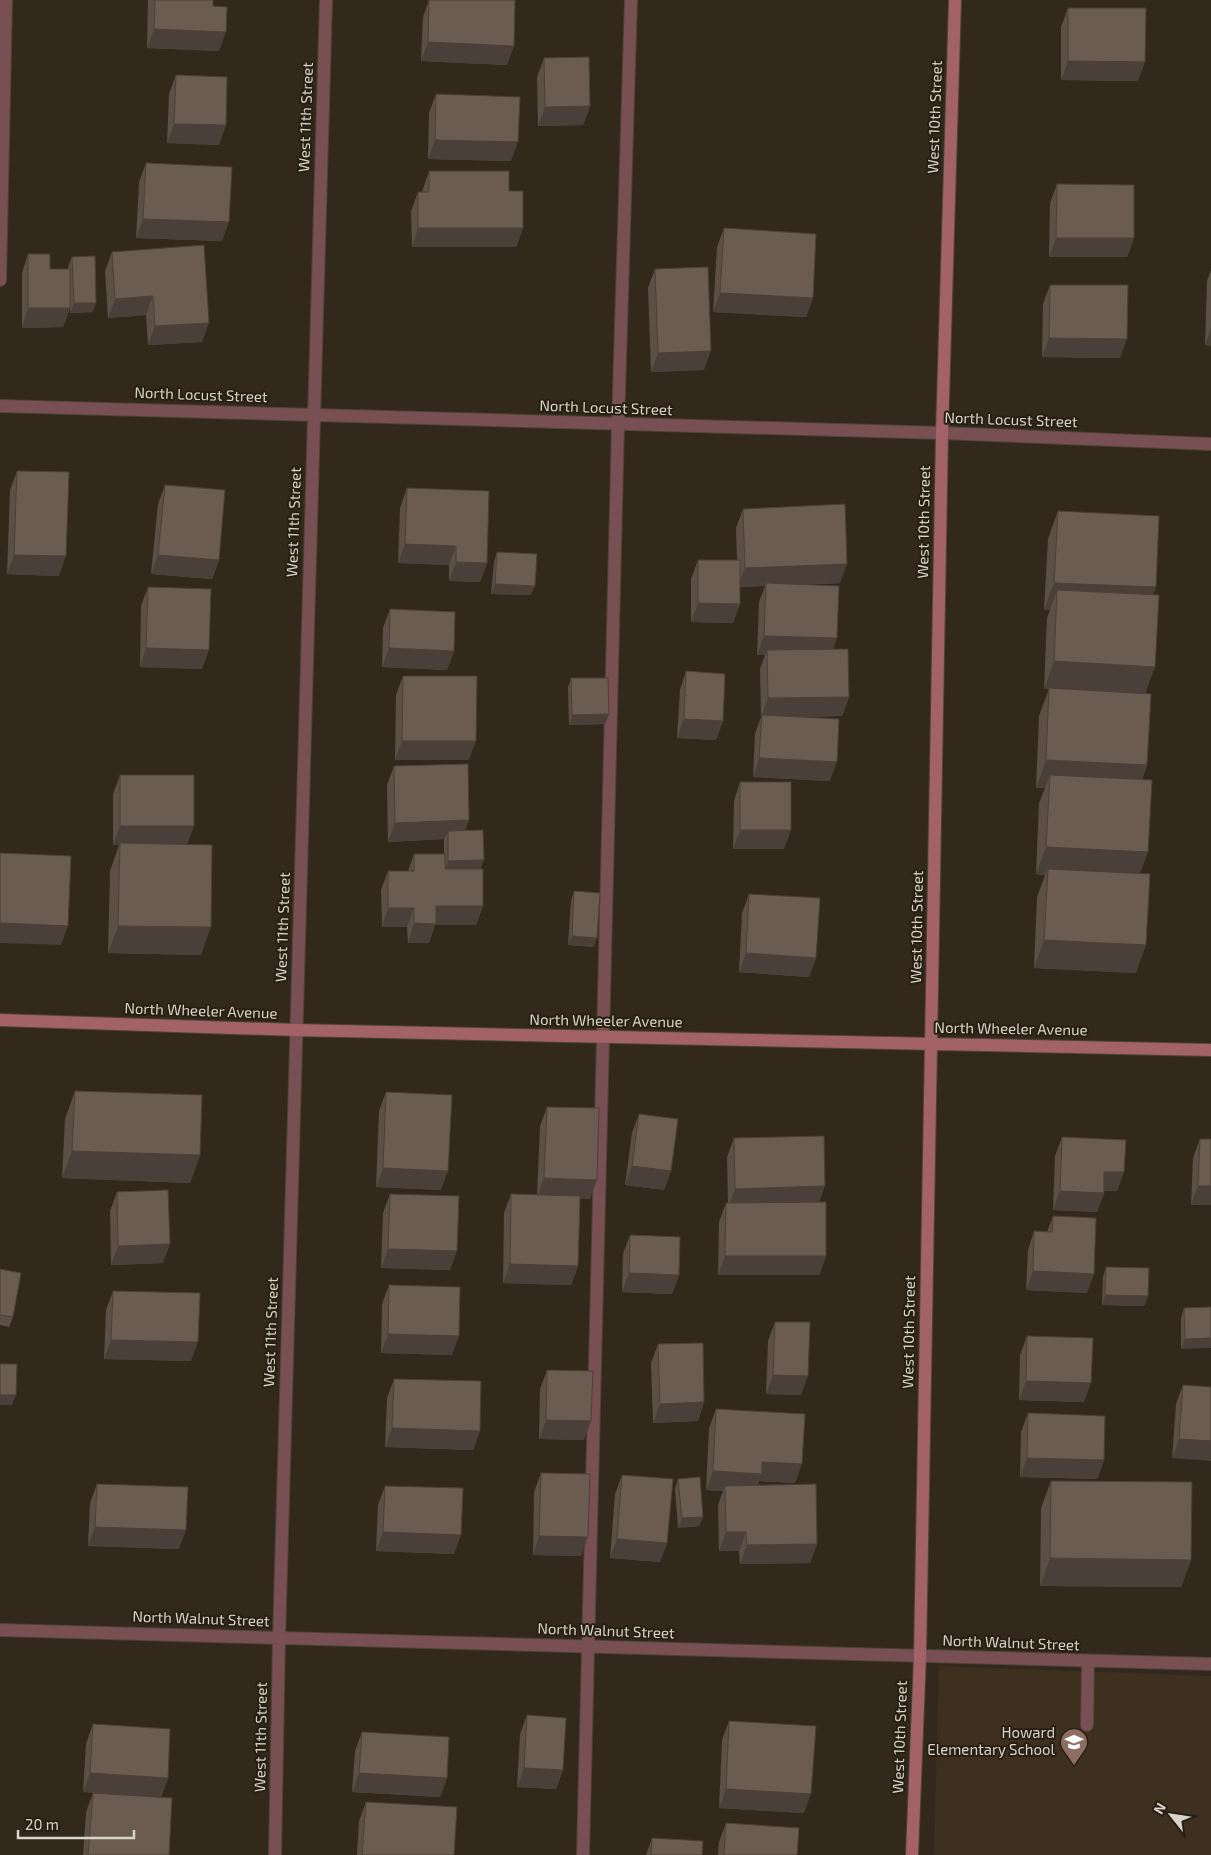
<svg xmlns="http://www.w3.org/2000/svg" width="1211" height="1855" viewBox="0 0 1211 1855" font-family="'Exo 2',sans-serif">
<rect width="100%" height="100%" fill="#32291c"/>
<path fill="#3d301e" d="M939,1666L1211,1676V1855H934Z"/>
<g fill="none" stroke-linecap="round" stroke-linejoin="round">
<g stroke="#4d4438" stroke-width="14">
<path id="lane" d="M0,280L6,0
M1087,1725L1088,1661
M583,1855L618,424L631,0"/>
</g>
<g stroke="#4d4438" stroke-width="14">
<path id="street" d="M0,406L942,433L1211,444
M0,1630L1211,1664
M275,1855L279,1638L326,0"/>
</g>
<g stroke="#4d4438" stroke-width="14">
<path id="secondary" d="M0,1020L296,1030L1211,1050
M912,1855L920,1656L942,433L955,0"/>
</g>
<use href="#lane" stroke="#784f52" stroke-width="12"/>
<use href="#street" stroke="#784f52" stroke-width="12"/>
<use href="#secondary" stroke="#a36268" stroke-width="12"/>
</g>
<path fill="#5c4f46" d="M148,0H213V6L219,51L147,48Z
M429,0H515L507,65L421,61L423,17Z
M1068,8L1138,81L1061,80V27Z
M544,58L590,106L583,125L538,126L537,77Z
M176,75L219,145L167,143L169,94Z
M436,94L511,161L428,159L429,113Z
M146,163L222,241L136,238L139,182Z
M429,171L509,191L523,228L516,247H412L411,211L418,192H422Z
M1057,184L1134,238L1127,257H1049L1050,203Z
M724,228L813,298L806,317L713,312L717,247Z
M112,252L202,342L148,345L146,315L108,318L105,271Z
M28,254L50,269H68V267L72,257L93,312L70,313V304V308L63,327L22,328V273Z
M655,269L704,370L651,372L648,288Z
M1211,270V346L1205,345L1207,281Z
M1050,285L1120,358L1042,357L1043,304Z
M17,471L59,576L7,574L10,490Z
M165,485L219,560L212,579L151,574L158,504Z
M407,488L487,563L480,582L449,581V565L398,563L400,508Z
M743,509L840,583L801,585L837,638L833,649L849,697L842,716L798,717L830,781L753,777L755,734L761,717L760,669L765,655H757L759,602L765,586L740,587V604L733,623L691,622V579L698,560H737L736,528Z
M1058,511L1153,595L1146,693L1147,765L1142,780L1140,873L1136,973L1034,968L1037,897L1045,875L1036,874L1039,803L1045,788H1036L1039,716L1049,689H1044L1047,618L1050,610H1044L1048,539Z
M497,552L531,595L491,594L494,562Z
M148,587L202,669L140,667L141,606Z
M390,609L454,651L447,670L382,667L383,628Z
M686,671L723,721L716,740L677,738L680,690Z
M403,676L469,760H395L396,695Z
M571,678L609,714L605,724L569,725L568,688Z
M394,766L469,820L465,831L484,860L480,869L483,906L476,925H435L429,943H408L407,927H382L381,890L388,871H408L414,854H444V839L388,842L387,785Z
M120,775L187,845L201,955L108,953L110,871L119,845H113V794Z
M740,782L784,849H733L734,801Z
M574,891L594,947L568,945L571,901Z
M749,894L816,958L809,977L739,972L742,913Z
M75,1091L200,1155L190,1183L62,1178L65,1119Z
M386,1092L441,1190L376,1187L379,1111Z
M547,1107L590,1199L580,1198L578,1266L571,1285L503,1283L504,1213L511,1194L537,1195L540,1126Z
M639,1114L671,1171L664,1190L625,1185L632,1133Z
M1062,1137L1124,1172L1117,1191H1104V1193L1097,1212L1053,1210L1055,1156Z
M734,1138L819,1202L826,1256L819,1275H718L719,1222L726,1203H728L727,1157Z
M1200,1139L1211,1205H1191L1193,1158Z
M117,1192L163,1263L111,1265L110,1211Z
M390,1194L450,1270L381,1268L383,1213Z
M1053,1216L1087,1293L1026,1290L1028,1250L1034,1231L1047,1232Z
M630,1235L679,1275L672,1294L622,1292L623,1254Z
M1106,1267L1148,1296L1144,1306L1102,1305L1103,1277Z
M0,1269L13,1317L9,1327L0,1325Z
M389,1285L452,1355L381,1353L382,1304Z
M113,1291L191,1361L104,1359L106,1310Z
M1211,1307L1181,1349V1318L1184,1308Z
M775,1322L801,1395L766,1394L768,1341Z
M1027,1336L1084,1402L1019,1400L1020,1355Z
M658,1344L704,1402L698,1421L653,1423L651,1363Z
M547,1370L584,1440L539,1439L540,1389Z
M394,1379L480,1431L473,1450L385,1447L387,1398Z
M1183,1385L1211,1387L1172,1458L1176,1404Z
M716,1409L795,1483L759,1481L758,1485L817,1544L810,1563L740,1564L739,1551H719L718,1505L723,1491L706,1490L709,1428Z
M1028,1413L1104,1460L1097,1479L1020,1477L1021,1432Z
M541,1473L581,1556L533,1555L534,1492Z
M622,1475L667,1543L660,1562L610,1558L615,1494Z
M678,1479L703,1517L699,1526L678,1528L675,1489Z
M1051,1481L1191,1560L1181,1587L1040,1586L1041,1508Z
M97,1484L179,1549L88,1546L90,1503Z
M385,1486L454,1554L376,1551L378,1505Z
M527,1715L563,1770L556,1789L517,1787L520,1734Z
M729,1721L804,1813L719,1808L722,1740Z
M93,1724L168,1778L161,1797L83,1792L86,1744Z
M362,1732L447,1778L440,1797L352,1792L355,1751Z
M93,1793L169,1855H83L86,1812Z
M366,1802L454,1855H357L359,1821Z
M726,1823L797,1855H718L719,1842Z
M652,1838L702,1855H646Z"/>
<path fill="#4b4039" d="M154,29L226,32L219,51L147,48Z
M428,42L514,46L507,65L421,61Z
M1068,61L1145,62L1138,81L1061,80Z
M590,106L583,125L538,126L545,107Z
M174,124L226,125L219,145L167,143Z
M435,140L518,142L511,161L428,159Z
M143,219L229,222L222,241L136,238Z
M418,228H523L516,247H412Z
M1056,238H1134L1127,257H1049Z
M720,293L813,298L806,317L713,312Z
M153,296L146,315L108,318L115,299Z
M74,303H96L93,312L70,313Z
M28,308H70L63,327L22,328Z
M209,323L202,342L148,345L155,326Z
M1211,328V346L1205,345Z
M1049,338L1127,339L1120,358L1042,357Z
M711,351L704,370L651,372L658,353Z
M405,544L456,546L449,565L398,563Z
M14,555L66,556L59,576L7,574Z
M158,555L219,560L212,579L151,574Z
M456,562L487,563L480,582L449,581Z
M847,564L840,583L766,586V583L765,586L738,587L745,568Z
M1054,583L1156,587L1146,615L1057,590L1050,610H1044Z
M495,584L535,586L531,595L491,594Z
M698,603L740,604L733,623L691,622Z
M764,636L837,638L830,657L767,650L765,655H757Z
M146,648L209,650L202,669L140,667Z
M389,648L454,651L447,670L382,667Z
M1054,661L1155,667L1145,694L1044,689Z
M849,697L842,716L762,717V715L761,717L768,698Z
M609,714L605,724L569,725L572,715Z
M684,719L723,721L716,740L677,738Z
M402,741H476L469,760H395Z
M759,758L837,762L830,781L753,777Z
M1046,760L1147,765L1137,792L1050,775L1045,788H1036Z
M469,820L462,839L448,831L444,839L388,842L395,823Z
M120,826H194L187,845H113Z
M740,830H791L784,849H733Z
M1046,847L1148,852L1138,879L1048,869L1045,875L1036,874Z
M484,860L480,870L444,871L448,861Z
M436,906H483L476,925H435L429,943H408L414,923Z
M388,908H414L407,927H382Z
M0,923L68,926L61,945L0,943Z
M118,926L211,927L201,955L108,953Z
M572,936L597,938L594,947L568,945Z
M1044,940L1146,945L1136,973L1034,968Z
M746,953L816,958L809,977L739,972Z
M72,1151L200,1155L190,1183L62,1178Z
M632,1166L671,1171L664,1190L625,1185Z
M383,1168L448,1171L441,1190L376,1187Z
M1104,1172H1124L1117,1191H1098Z
M544,1178L597,1180L590,1199L537,1197Z
M825,1186L818,1205L728,1208L735,1189Z
M1198,1186H1211V1205H1191Z
M1060,1191L1104,1193L1097,1212L1053,1210Z
M170,1244L163,1263L111,1265L118,1246Z
M388,1249L457,1251L450,1270L381,1268Z
M725,1256H826L819,1275H718Z
M510,1264L578,1266L571,1285L503,1283Z
M1033,1271L1094,1274L1087,1293L1026,1290Z
M629,1273L679,1275L672,1294L622,1292Z
M1105,1295L1148,1296L1144,1306L1102,1305Z
M388,1334L459,1336L452,1355L381,1353Z
M1211,1338V1348L1181,1349L1185,1339Z
M111,1340L198,1342L191,1361L104,1359Z
M773,1375L808,1376L801,1395L766,1394Z
M1026,1381L1091,1383L1084,1402L1019,1400Z
M0,1395H16L12,1405H0Z
M704,1402L698,1421L653,1423L660,1404Z
M546,1420L591,1421L584,1440L539,1439Z
M392,1428L480,1431L473,1450L385,1447Z
M1179,1439L1211,1441V1461L1172,1458Z
M1027,1458L1104,1460L1097,1479L1020,1477Z
M762,1462L802,1464L795,1483L759,1481L755,1493L725,1486L723,1491L706,1490L713,1471Z
M703,1517L699,1526L678,1528L682,1518Z
M95,1527L186,1530L179,1549L88,1546Z
M383,1532L461,1535L454,1554L376,1551Z
M726,1532H746L739,1551H719Z
M539,1536L588,1537L581,1556L533,1555Z
M617,1539L667,1543L660,1562L610,1558Z
M817,1544L810,1563L740,1564L747,1545Z
M1050,1558L1191,1560L1181,1587L1040,1586Z
M524,1768L563,1770L556,1789L517,1787Z
M90,1773L168,1778L161,1797L83,1792Z
M359,1773L447,1778L440,1797L352,1792Z
M726,1789L811,1794L804,1813L719,1808Z"/>
<path fill="#6b5c51" stroke="#4b4039" d="M155,0H213V6L227,7L226,32L154,29Z
M429,0H515L514,46L428,42Z
M1068,8H1146L1145,62L1068,61Z
M589,57L590,106L545,107L544,58Z
M176,75L227,77L226,125L174,124Z
M436,94L520,97L518,142L435,140Z
M146,163L232,167L229,222L143,219Z
M429,171H509V191H523V228H418V192H429Z
M1057,184L1134,185V238H1056Z
M724,228L816,234L813,298L720,293Z
M204,245L209,323L155,326L153,296L115,299L112,252Z
M28,254H50V269H70V308H28Z
M95,256L96,303H74L72,257Z
M708,267L711,351L658,353L655,269Z
M1050,285H1128L1127,339L1049,338Z
M17,471L69,472L66,556L14,555Z
M165,485L225,490L219,560L158,555Z
M407,488L489,491L487,563L456,562V546L405,544Z
M845,504L847,564L745,568L743,509Z
M1058,511L1159,516L1156,587L1054,583Z
M497,552L537,554L535,586L495,584Z
M698,560H740V604L698,603Z
M766,583L839,586L837,638L764,636Z
M148,587L211,589L209,650L146,648Z
M1057,590L1159,595L1155,667L1054,661Z
M390,609L455,612L454,651L389,648Z
M848,649L849,697L768,698L767,650Z
M686,671L725,674L723,721L684,719Z
M403,676H477L476,741H402Z
M571,678H608L609,714L572,715Z
M1049,688L1151,694L1147,765L1046,760Z
M762,715L839,719L837,762L759,758Z
M468,764L469,820L395,823L394,766Z
M120,775H194V826H120Z
M1050,775L1152,780L1148,852L1046,847Z
M740,782H791V830H740Z
M483,830L484,860L448,861V831Z
M120,843L212,845L211,927L118,926Z
M0,853L71,856L68,926L0,923Z
M414,854H445V869H483V906H436V924L414,923V908H388V871H414Z
M1048,869L1150,874L1146,945L1044,940Z
M574,891L600,893L597,938L572,936Z
M749,894L820,898L816,958L746,953Z
M75,1091L202,1095L200,1155L72,1151Z
M386,1092L452,1095L448,1171L383,1168Z
M547,1107L599,1108L597,1180L544,1178Z
M639,1114L678,1119L671,1171L632,1166Z
M824,1136L825,1186L735,1189L734,1138Z
M1062,1137L1126,1140L1124,1172H1104V1193L1060,1191Z
M1200,1139H1211V1186H1198Z
M168,1190L170,1244L118,1246L117,1192Z
M390,1194L459,1196L457,1251L388,1249Z
M511,1194L580,1196L578,1266L510,1264Z
M826,1202V1256H725L726,1203Z
M1053,1216L1096,1218L1094,1274L1033,1271L1034,1231L1052,1232Z
M630,1235L680,1237L679,1275L629,1273Z
M1106,1267L1149,1268L1148,1296L1105,1295Z
M0,1269L21,1273L13,1317L0,1315Z
M389,1285L460,1287L459,1336L388,1334Z
M113,1291L200,1293L198,1342L111,1340Z
M1211,1307V1338L1185,1339L1184,1308Z
M775,1322H810L808,1376L773,1375Z
M1027,1336L1093,1338L1091,1383L1026,1381Z
M703,1343L704,1402L660,1404L658,1344Z
M0,1364H17L16,1395H0Z
M547,1370L593,1371L591,1421L546,1420Z
M394,1379L481,1381L480,1431L392,1428Z
M1183,1385L1211,1387V1441L1179,1439Z
M716,1409L805,1414L802,1464L762,1462V1474L713,1471Z
M1028,1413L1105,1416L1104,1460L1027,1458Z
M541,1473L590,1474L588,1537L539,1536Z
M622,1475L673,1479L667,1543L617,1539Z
M700,1477L703,1517L682,1518L678,1479Z
M1051,1481L1192,1482L1191,1560L1050,1558Z
M97,1484L188,1487L186,1530L95,1527Z
M816,1484L817,1544L747,1545L746,1532H726L725,1486Z
M385,1486L463,1488L461,1535L383,1532Z
M527,1715L566,1718L563,1770L524,1768Z
M729,1721L816,1726L811,1794L726,1789Z
M93,1724L170,1729L168,1778L90,1773Z
M362,1732L449,1737L447,1778L359,1773Z
M93,1793L172,1798L169,1855H88Z
M366,1802L457,1807L454,1855H362Z
M726,1823L799,1828L797,1855H724Z
M652,1838L703,1841L702,1855H651Z"/>
<defs>
<g id="school-pin" transform="scale(1.4375)"><path d="M0 17L-7.5 6A9.5 9.5 0 1 1 7.5 6Z" fill="#8d6e63" stroke="#281f13"/><path d="M0-5L7-2L0 1L-7-2ZM-4 1L0 2.5L4 1V4Q0 6-4 4Z" fill="#fff"/></g>
</defs>
<g fill-rule="evenodd">
<use href="#school-pin" x="1074" y="1742"/>
</g>
<g text-anchor="middle" stroke-width="4" stroke-linejoin="round" paint-order="stroke">
<g font-size="15" fill="#d9d4cb" stroke="#281f13">
<text transform="translate(306 117) rotate(-88)" y="5">West 11th Street</text>
<text transform="translate(935 117) rotate(-88)" y="5">West 10th Street</text>
<text transform="translate(201 395) rotate(2)" y="5">North Locust Street</text>
<text transform="translate(606 408) rotate(2)" y="5">North Locust Street</text>
<text transform="translate(1011 420) rotate(2)" y="5">North Locust Street</text>
<text transform="translate(294 522) rotate(-88)" y="5">West 11th Street</text>
<text transform="translate(924 522) rotate(-89)" y="5">West 10th Street</text>
<text transform="translate(283 927) rotate(-88)" y="5">West 11th Street</text>
<text transform="translate(917 927) rotate(-89)" y="5">West 10th Street</text>
<text transform="translate(201 1011) rotate(2)" y="5">North Wheeler Avenue</text>
<text transform="translate(606 1021) rotate(1)" y="5">North Wheeler Avenue</text>
<text transform="translate(1011 1029) rotate(1)" y="5">North Wheeler Avenue</text>
<text transform="translate(271 1332) rotate(-88)" y="5">West 11th Street</text>
<text transform="translate(909 1332) rotate(-89)" y="5">West 10th Street</text>
<text transform="translate(201 1619) rotate(2)" y="5">North Walnut Street</text>
<text transform="translate(606 1631) rotate(2)" y="5">North Walnut Street</text>
<text transform="translate(1011 1643) rotate(2)" y="5">North Walnut Street</text>
<text transform="translate(261 1737) rotate(-89)" y="5">West 11th Street</text>
<text transform="translate(900 1737) rotate(-88)" y="5">West 10th Street</text>
</g>
<g font-size="15" fill="#d9d4cb" stroke="#281f13" text-anchor="end">
<text x="1055" y="1738">Howard<tspan x="1055" dy="17">Elementary School</tspan></text>
</g>
</g>
<g transform="translate(1171 1815) rotate(300)" stroke="#281f13" stroke-width="4" paint-order="stroke">
<path d="M0-4L9 19L0 12L-9 19Z" fill="#d9d4cb"/>
<text y="-8" font-size="14" font-weight="bold" text-anchor="middle" fill="#d9d4cb">N</text>
</g>
<path d="M18 1830v8h116v-8" fill="none" stroke="#d9d4cb" stroke-width="2.5"/>
<text x="25" y="1830" font-size="15" fill="#d9d4cb" stroke="#281f13" stroke-width="4" paint-order="stroke">20 m</text>
</svg>
